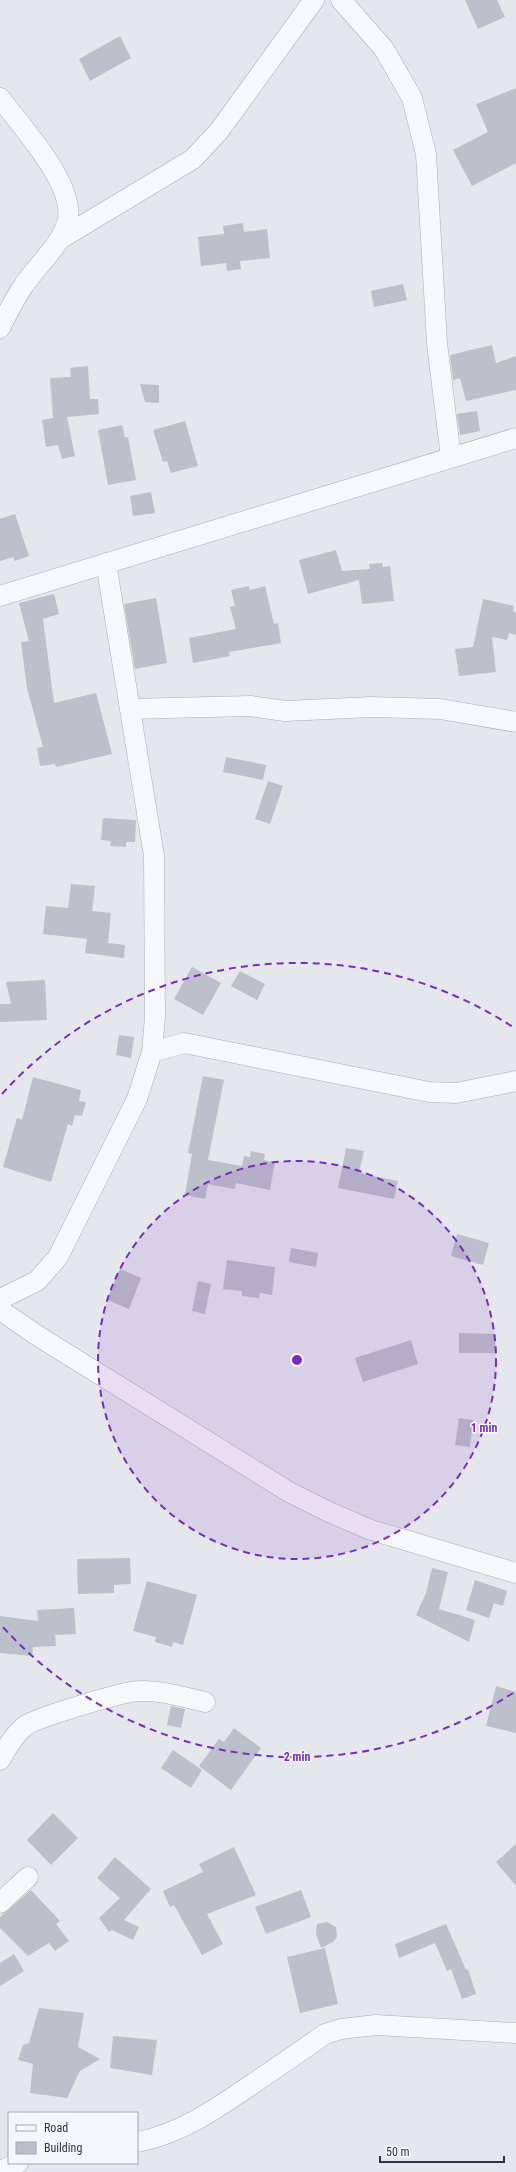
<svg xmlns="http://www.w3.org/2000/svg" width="516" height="2172" viewBox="0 0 516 2172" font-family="'Roboto Condensed',sans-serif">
<rect width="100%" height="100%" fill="#e4e7ec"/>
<path fill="#bbc0ca" d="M465,0H497L505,17L478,29Z
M120,36L131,58L90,81L79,59Z
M516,88V163L472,186L453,150L488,132L476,104Z
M243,223L244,232L267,229L270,258L240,261L241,269L227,271L226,263L201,266L198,237L224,234L223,226Z
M403,284L407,300L374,307L371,291Z
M492,345L496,363L516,356V390L466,401L460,378L453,380L450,355Z
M88,366L90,399H98L99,414L67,417L75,456L62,459L58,445L46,447L42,420L53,418L50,378L71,377L70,368Z
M140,384L159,385V403L145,402Z
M477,411L480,431L460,435L457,414Z
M185,421L198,466L171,473L167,461L163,462L153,430Z
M122,425L125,438L128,437L136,480L108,485L98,430Z
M151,492L155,513L133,516L130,496Z
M15,514L29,556L15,561L13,557L0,561V519Z
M336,550L342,571L370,569L369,564L382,563L383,567L390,566L394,601L362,604L359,580L308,594L299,560Z
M249,586L250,590L265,586L274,624L278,623L281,643L229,652L230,656L193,663L189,638L236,629L230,607L235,606L231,590Z
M54,594L59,614L43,619L54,703L96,693L112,754L56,767L55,764L40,766L37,748L43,747L27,688L21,642L29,641L19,603Z
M156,598L167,663L135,669L124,604Z
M483,599L514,606L513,612H516V635L509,633L507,640L492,637L496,672L459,676L455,649L473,647Z
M226,757L266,765L263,780L223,772Z
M268,781L283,786L270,824L255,819Z
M103,818L136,820L135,842H126V847L110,846L111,841L101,840Z
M71,884L95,886L92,911L111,913L108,943L125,945L124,958L85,953L87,939L43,934L46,906L68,908Z
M192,967L221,983L203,1015L174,999Z
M240,971L265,984L257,1000L231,986Z
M45,980L47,1020L0,1022V1004H11L6,982Z
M119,1035L134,1037L131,1058L116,1055Z
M203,1076L224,1080L208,1160L242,1166L244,1156L250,1157L251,1151L265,1154L264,1160L275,1162L270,1190L236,1183L235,1189L208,1184L205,1199L185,1195L192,1154L188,1153Z
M33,1077L81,1090L79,1101L86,1102L82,1116L75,1115L72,1126L68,1124L51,1182L3,1167L17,1118L22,1120Z
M346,1148L364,1151L359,1173L398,1181L394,1199L338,1188Z
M457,1234L489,1243L483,1265L451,1256Z
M291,1248L318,1253L316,1267L289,1262Z
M227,1260L275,1267L272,1295L260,1293L259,1298L242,1296V1291L223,1289Z
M120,1269L141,1278L129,1309L107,1300Z
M198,1281L211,1284L205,1314L192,1311Z
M459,1333L496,1334L495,1353H459Z
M411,1340L418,1364L363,1382L355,1358Z
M459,1418L473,1420L470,1447L455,1445Z
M130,1558L131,1584L114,1585V1593L78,1594L77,1559Z
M432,1568L448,1572L439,1609L475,1620L469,1642L416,1615L426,1593Z
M475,1580L507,1591L503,1606L494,1603L489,1618L466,1610Z
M147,1581L197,1595L183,1645L173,1642L172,1647L155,1642L156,1637L133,1631Z
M74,1608L76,1634L55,1635L56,1646L33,1647L32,1656L0,1653V1616L38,1621L37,1610Z
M496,1686L516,1692V1733L486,1726Z
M171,1706L185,1709L181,1728L167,1725Z
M234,1728L261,1748L231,1790L199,1766L219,1739L224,1742Z
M173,1750L202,1770L191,1788L161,1768Z
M53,1813L78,1838L51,1865L27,1840Z
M516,1844V1886L496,1862Z
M234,1847L256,1895L207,1914L223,1944L202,1955L174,1905L170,1907L163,1891L203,1872L199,1864Z
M115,1857L151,1889L124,1920L139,1927L133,1940L112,1930L109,1932L99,1918L120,1898L97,1878Z
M31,1890L60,1921L56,1924L69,1941L55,1951L49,1943L28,1956L0,1928V1917Z
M301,1890L311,1917L266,1934L255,1907Z
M327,1922L336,1927L337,1937L333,1942L321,1948L316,1934L317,1924Z
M446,1924L466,1970L468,1969L476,1994L462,1999L451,1969L447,1971L435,1943L399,1958L395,1944Z
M325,1948L338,2004L300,2013L287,1957Z
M14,1954L24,1971L0,1986V1963Z
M39,2008L84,2013L78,2047L100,2059L80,2071L67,2098L30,2093L33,2064L18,2060L23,2045L29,2043Z
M113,2036L157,2040L152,2075L110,2068Z"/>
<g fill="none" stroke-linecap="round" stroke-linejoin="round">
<g stroke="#a9aeb7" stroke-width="21">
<path id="minor" d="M341,0L384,49L412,98L426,154L437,343L451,458
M0,98C21,126 78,187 67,223C59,248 36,266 22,288C14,300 7,314 0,328
M60,239L193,159L219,131L314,0
M0,596L516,438
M130,709L250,706L285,711L372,707L440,709L516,722
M152,1052L184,1043L429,1092L456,1093L516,1081
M0,1299L37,1281L58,1257L137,1099L152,1052L155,1017L154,856L106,563
M0,1310L38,1336L289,1492L329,1512L371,1530L516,1573
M0,1760C7,1747 14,1735 25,1726C35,1718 125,1691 139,1691C161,1690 183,1697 205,1702
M0,1903L28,1877
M137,2142C180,2134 216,2109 251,2085C276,2068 301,2051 325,2034L341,2029L376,2025L516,2033
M0,2171L18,2163"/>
</g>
<use href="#minor" stroke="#f7f8fa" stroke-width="20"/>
</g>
<circle cx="297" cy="1360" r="199" fill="#7b2cbf" fill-opacity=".12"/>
<g fill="none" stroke="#7b2cbf" stroke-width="2" stroke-dasharray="7 5">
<circle cx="297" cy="1360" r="199"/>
<path d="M513 1693A397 397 0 0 1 2 1626M2 1094A397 397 0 0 1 513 1027"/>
</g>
<circle cx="297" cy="1360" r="6" fill="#7b2cbf" stroke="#f4f6f9" stroke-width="2"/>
<g font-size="12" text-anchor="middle" font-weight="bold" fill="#7b2cbf" stroke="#f4f6f9" stroke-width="3" stroke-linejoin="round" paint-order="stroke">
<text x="484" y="1432">1 min</text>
<text x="297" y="1761">2 min</text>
</g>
<rect x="8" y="2112" width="130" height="52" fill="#f4f6f9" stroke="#a4a8b1"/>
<rect x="16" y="2125" width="20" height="6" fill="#f7f8fa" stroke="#a4a8b1"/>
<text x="44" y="2132" font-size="12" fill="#2b3445">Road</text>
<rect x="16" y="2142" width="20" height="12" fill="#bbc0ca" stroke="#a4a8b1"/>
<text x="44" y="2152" font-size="12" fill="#2b3445">Building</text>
<path d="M380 2156v6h124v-6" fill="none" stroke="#2b3445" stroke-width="2"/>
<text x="386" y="2156" font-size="12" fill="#2b3445" stroke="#f4f6f9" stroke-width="3" paint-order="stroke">50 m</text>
</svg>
